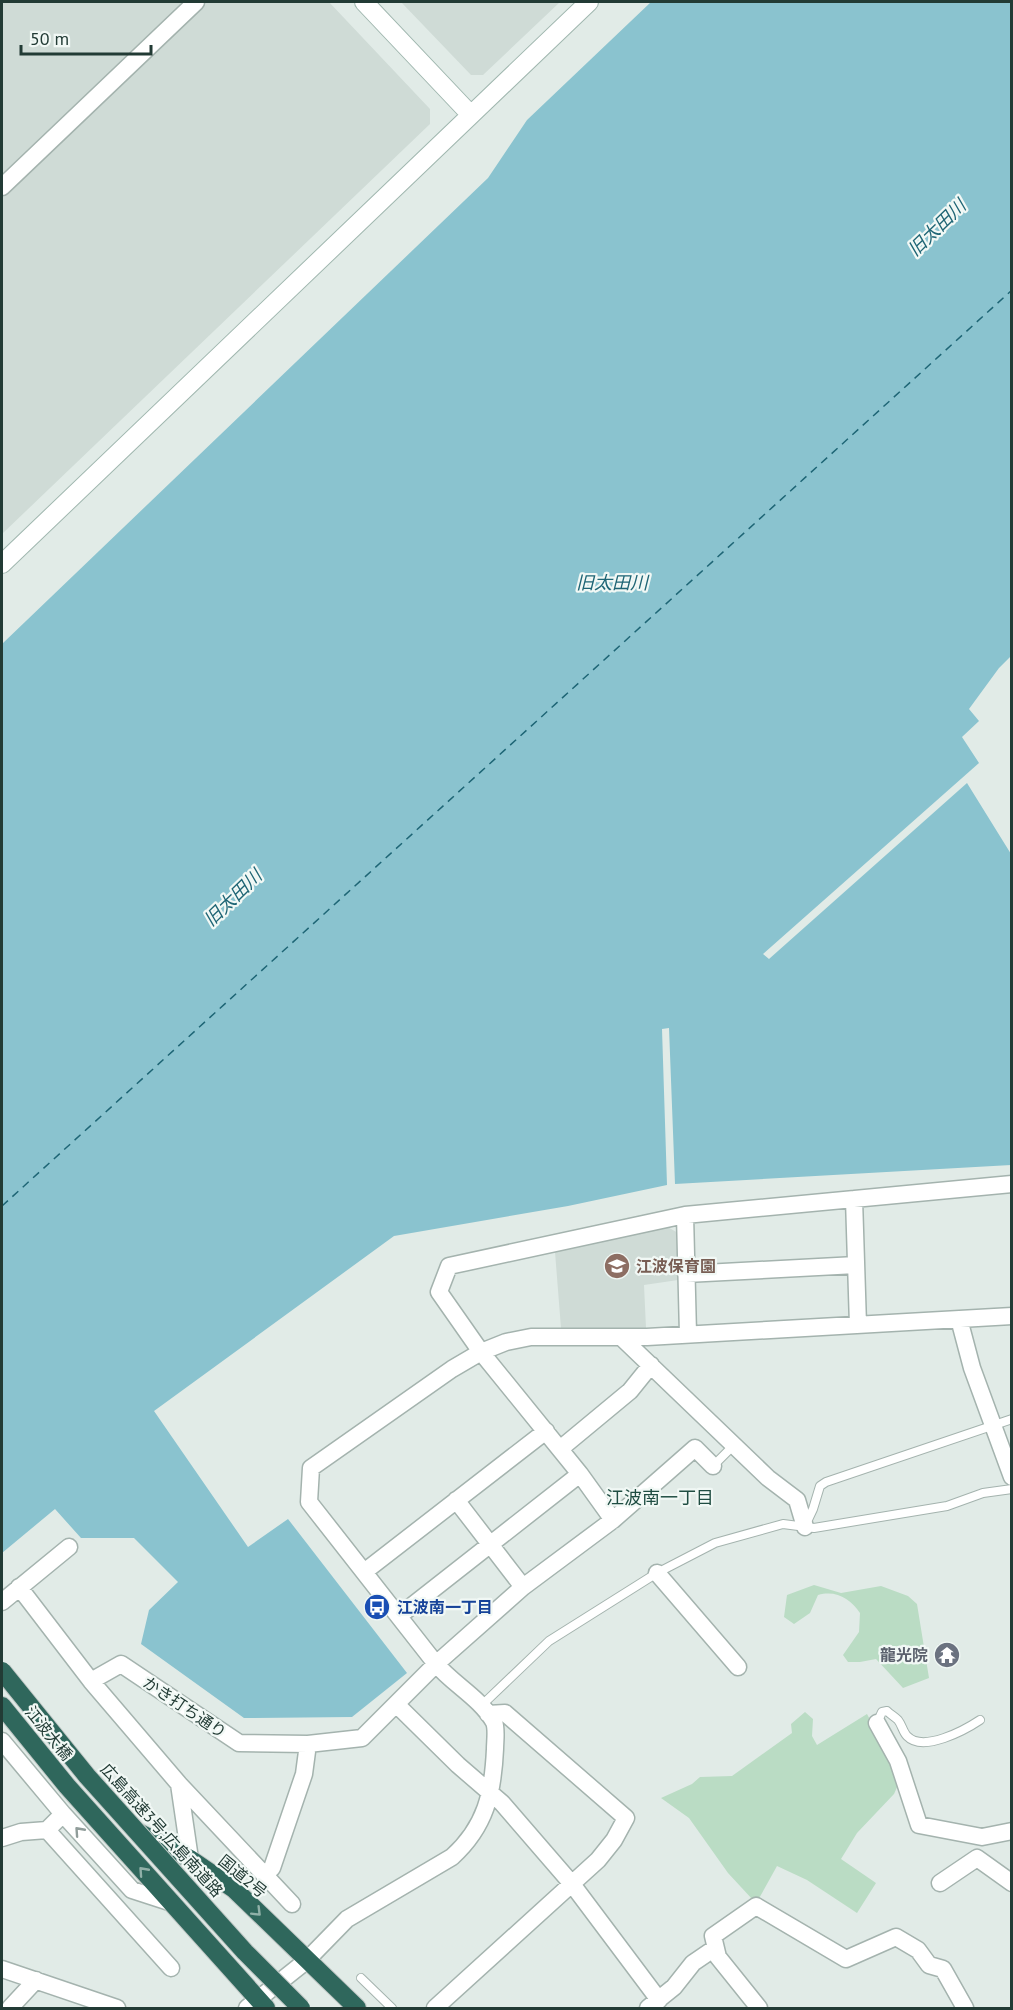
<svg xmlns="http://www.w3.org/2000/svg" width="1013" height="2010" viewBox="0 0 1013 2010" font-family="'PT Sans','Noto Sans JP',sans-serif">
<rect width="100%" height="100%" fill="#e1ebe7"/>
<path fill="#cfdbd6" d="M2,2H185L2,177Z
M206,2H329L430,109V124L2,534V197Z
M401,2H560L483,75H471Z
M666,1226L678,1233V1280L644,1285L646,1328H561L555,1252Z"/>
<path fill="#badcc4" d="M814,1585L841,1593L881,1586L908,1596L917,1604L929,1678L903,1688L876,1659L860,1662H848L843,1655L859,1632L860,1613C850,1599 837,1590 818,1595L810,1613L794,1624L784,1617L787,1595Z
M805,1712L813,1719L812,1736L817,1745L867,1714L895,1766L898,1785L894,1794L857,1833L841,1859L876,1883L857,1913L807,1880L777,1866L757,1902L753,1900L728,1873L689,1818L661,1798L692,1784L700,1777L732,1776L792,1733L791,1724Z"/>
<path fill="#8ac3cf" d="M651,2H1011V656L999,668L969,709L979,721L962,737L979,763L763,954L769,959L967,783L1011,854V1165L675,1184L669,1028L662,1029L667,1185L568,1206L394,1236L154,1411L248,1547L288,1519L407,1673L352,1717L244,1718L141,1644L149,1610L178,1582L134,1538H81L55,1509L2,1553V644L488,178L527,120Z"/>
<g fill="none" stroke-linecap="round" stroke-linejoin="round">
<path stroke="#1e6575" stroke-width="1.5" stroke-dasharray="8 6" stroke-linecap="butt" d="M2,1206L1012,290"/>
<g stroke="#a4b3ae" stroke-width="10">
<path id="lane" d="M713,1466L734,1445
M805,1526L813,1509L820,1486L826,1482L1012,1419
M482,1705L549,1641L657,1573L715,1543L783,1524L814,1528L947,1506L983,1493L1012,1489
M877,1723L882,1712L887,1711C890,1714 895,1717 898,1720C902,1725 903,1732 907,1736C923,1753 965,1730 980,1720
M361,1978L392,2008"/>
</g>
<g stroke="#a4b3ae" stroke-width="19">
<path id="street" d="M2,187L196,2
M854,1199L858,1325
M685,1215L688,1334
M686,1274L856,1265
M959,1319L972,1368L1012,1477
M621,1337L768,1478L797,1500L805,1527
M560,1449L630,1391L651,1365
M456,1500L523,1587
M613,1520L580,1474L481,1352L439,1292L449,1266L685,1215L1012,1184
M364,1572L546,1431
M657,1573L738,1667
M19,1587L91,1681L179,1784L292,1904
M2,1602L69,1547
M399,1616L580,1474
M91,1681L121,1664L239,1743L308,1744L362,1738L436,1664L523,1587L613,1520L695,1448L713,1466
M397,1705L458,1765L502,1803L572,1884L659,2000
M877,1723L898,1761L919,1825L982,1837L1012,1831
M2,1741L63,1814L47,1830L21,1832L2,1838
M179,1784L190,1859
M63,1814L132,1890L172,1903
M47,1830L171,1968
M264,1875L272,1868L304,1774L308,1744
M940,1883L977,1858L1012,1883
M2,1969L117,2008
M10,2008L36,1980
M247,2008L306,1961L347,1919L452,1857C486,1826 493,1793 495,1749C495,1741 497,1729 494,1722C480,1698 454,1685 436,1664L309,1502L311,1468L452,1369L481,1352L506,1342L531,1337H647L1012,1316
M435,2008L598,1860L614,1840L626,1818L505,1713L488,1714
M648,2008L674,1987L693,1963L715,1948
M759,2008L718,1957L713,1936L756,1906L846,1959L896,1937L918,1950L929,1965L943,1969L965,2008"/>
</g>
<g stroke="#a0b7af" stroke-width="20">
<path id="secondary" d="M364,2L470,114
M2,564L589,2"/>
</g>
<g stroke="#c1c8c6" stroke-width="20">
<path id="highway" d="M2,1706L67,1786L266,2008
M138,1832L190,1859L234,1889L357,2008"/>
</g>
<use href="#lane" stroke="#fff" stroke-width="8"/>
<use href="#street" stroke="#fff" stroke-width="16"/>
<use href="#secondary" stroke="#fff" stroke-width="18"/>
<use href="#highway" stroke="#2f675c" stroke-width="18"/>
<g stroke="#c1c8c6" stroke-width="20" stroke-linecap="butt">
<path id="highway-bridge" d="M2,1671L87,1776L245,1952L301,2008"/>
</g>
<use href="#highway-bridge" stroke="#2f675c" stroke-width="18"/>
</g>
<defs><path id="oneway-chevron" d="M-2-3.5L2.5 0L-2 3.5" fill="none" stroke-width="1.6" stroke-linecap="round" stroke-linejoin="round" transform="scale(1.5)"/></defs>
<use stroke="#909d9a" href="#oneway-chevron" transform="translate(79 1831) rotate(-132)"/>
<g stroke="#90b0a8">
<use href="#oneway-chevron" transform="translate(143 1871) rotate(-132)"/>
<use href="#oneway-chevron" transform="translate(257 1912) rotate(45)"/>
</g>
<defs>
<g id="school-disc" transform="scale(1.35)"><circle r="9.5" fill="#8d6e63" stroke="#f1f8f5"/><path d="M0-5L7-2L0 1L-7-2ZM-4 1L0 2.5L4 1V4Q0 6-4 4Z" fill="#fff"/></g>
<g id="bus-disc" transform="scale(1.35)"><circle r="9.5" fill="#1a4fb4" stroke="#f1f8f5"/><path d="M-5-6H5V4H4V6H2V4H-2V6H-4V4H-5ZM-3.5-4V0h7V-4ZM-3.5 1.2v1.5H-2V1.2ZM2 1.2v1.5H3.5V1.2Z" fill="#fff"/></g>
<g id="temple-disc" transform="scale(1.35)"><circle r="9.5" fill="#6b7280" stroke="#f1f8f5"/><path d="M0-6L5-2H3V0L6.5 2.5H4V6H1.5V3h-3V6H-4V2.5H-6.5L-3 0V-2H-5Z" fill="#fff"/></g>
</defs>
<g fill-rule="evenodd">
<use href="#school-disc" x="617" y="1266"/>
<use href="#bus-disc" x="377" y="1607"/>
<use href="#temple-disc" x="947" y="1655"/>
</g>
<g text-anchor="middle" stroke-width="4.5" stroke-linejoin="round" paint-order="stroke">
<g font-size="16" font-weight="bold" fill="#785e54" stroke="#f1f8f5" text-anchor="start">
<text x="636" y="1272">江波保育園</text>
</g>
<g font-size="16" font-weight="bold" fill="#164399" stroke="#f1f8f5" text-anchor="start">
<text x="397" y="1613">江波南一丁目</text>
</g>
<g font-size="16" font-weight="bold" fill="#5b616d" stroke="#f1f8f5" text-anchor="end">
<text x="928" y="1661">龍光院</text>
</g>
<g font-size="16" fill="#223b35" stroke="#f1f8f5">
<text transform="translate(185 1707) rotate(34)" y="6">かき打ち通り</text>
<text transform="translate(49 1733) rotate(51)" y="6">江波大橋</text>
<text transform="translate(162 1830) rotate(48)" y="6">広島高速3号;広島南道路</text>
<text transform="translate(243 1876) rotate(39)" y="6">国道2号</text>
</g>
<g font-size="18" font-style="italic" fill="#1e6575" stroke="#f1f8f5">
<text transform="translate(937 228) rotate(-44)" y="6">旧太田川</text>
<text x="612" y="589">旧太田川</text>
<text transform="translate(233 898) rotate(-44)" y="6">旧太田川</text>
</g>
<g font-size="18" fill="#1f4d42" stroke="#f1f8f5">
<text x="660" y="1504">江波南一丁目</text>
</g>
</g>
<rect width="1013" height="2010" fill="none" stroke="#223b35" stroke-width="6"/>
<path d="M21 45v9h130v-9" fill="none" stroke="#223b35" stroke-width="3"/>
<text x="30" y="45" font-size="18" fill="#223b35" stroke="#f1f8f5" stroke-width="4.5" paint-order="stroke">50 m</text>
</svg>
